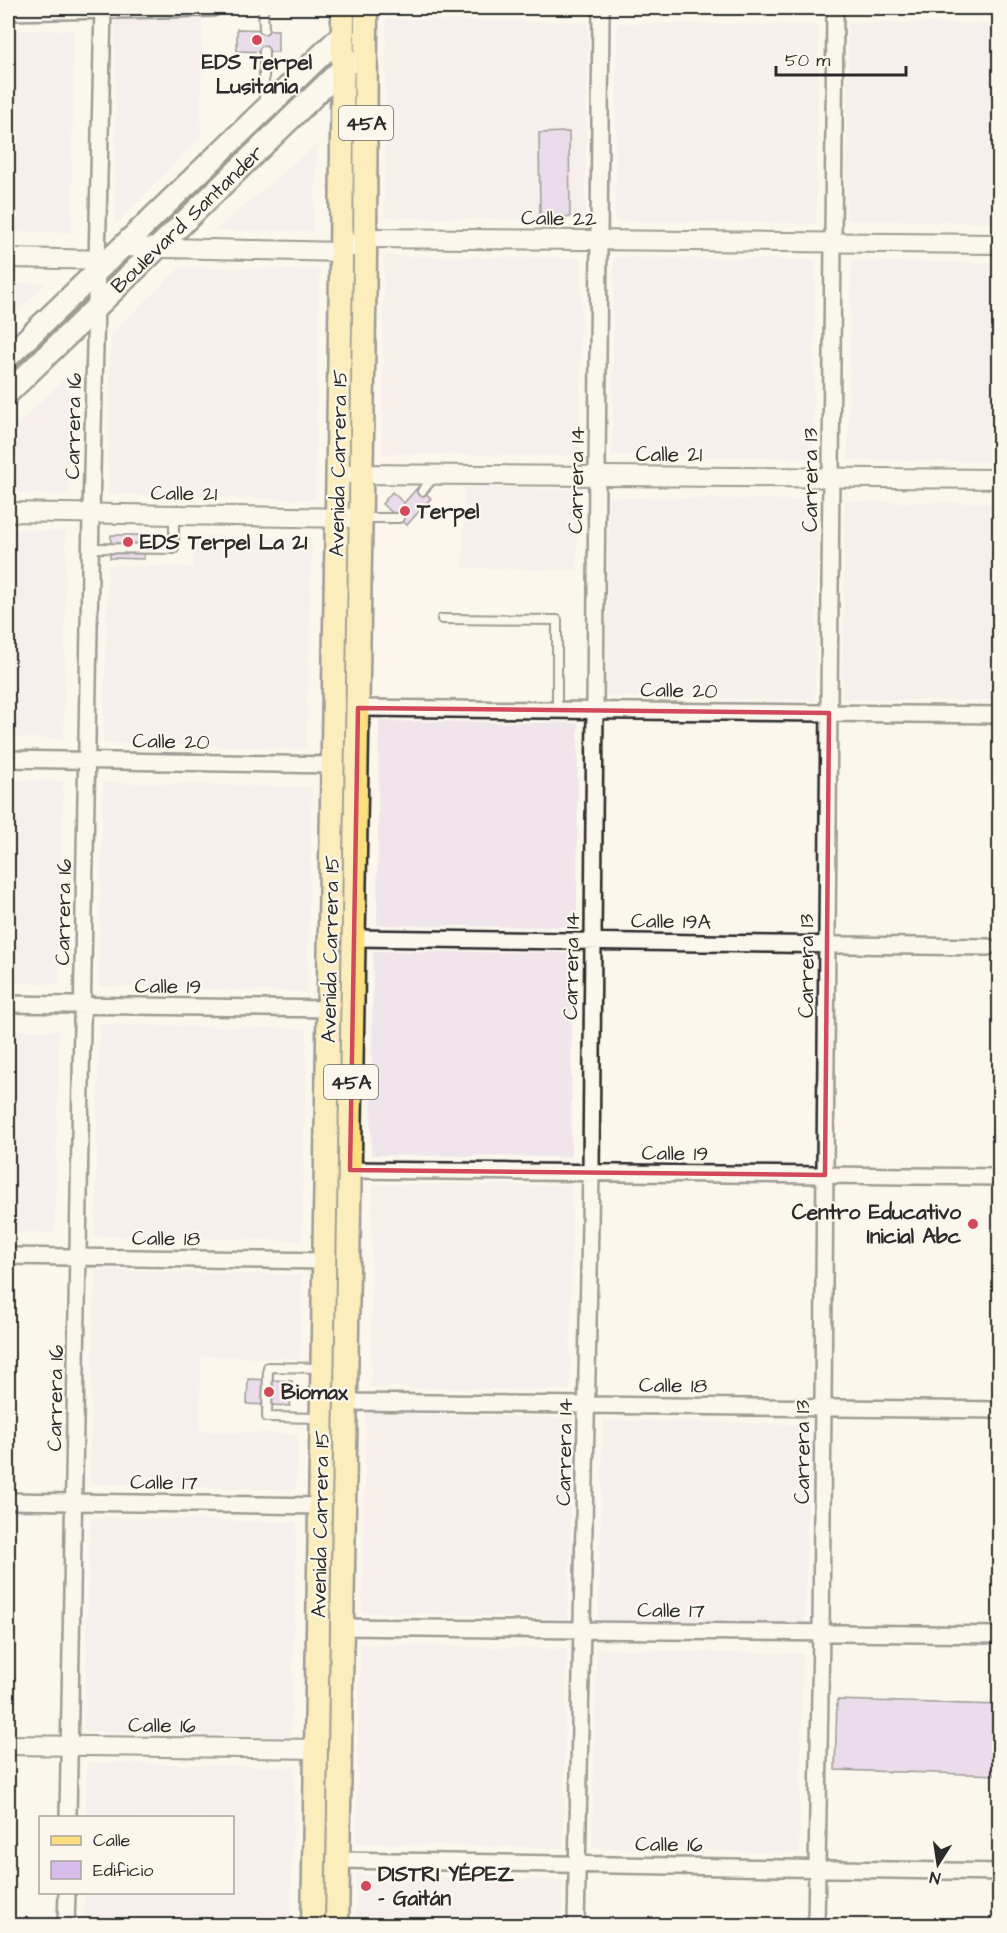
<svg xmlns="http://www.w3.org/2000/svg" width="1007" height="1933" viewBox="0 0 1007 1933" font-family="'Architects Daughter',sans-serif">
<rect width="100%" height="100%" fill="#fbf7ec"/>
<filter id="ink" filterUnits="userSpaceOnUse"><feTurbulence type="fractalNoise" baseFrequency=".0167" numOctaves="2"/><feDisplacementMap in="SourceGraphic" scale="12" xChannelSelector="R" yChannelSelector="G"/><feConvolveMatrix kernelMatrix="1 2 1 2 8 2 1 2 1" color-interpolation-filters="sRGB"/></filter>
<g filter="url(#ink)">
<path fill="#f0e5eb" d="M115,19L202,20L201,136L115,225Z
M386,19L588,22L585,221L384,217Z
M848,22L999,24V223L846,220Z
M617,23L819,25L816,224L615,221Z
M8,30H73L72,232H8Z
M318,143L313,231H214Z
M384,256L581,258L580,456L382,454Z
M614,257L816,260L813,458L612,455Z
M851,261L999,263V462L848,460Z
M181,267L320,270L315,500L107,494L111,334Z
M8,283H46L8,321Z
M69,375V495L8,493V433Z
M464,487L578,489L577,570L463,568Z
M609,497L818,500L815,700L606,696Z
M845,501L999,503V701L842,699Z
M8,530L66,531L64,739L8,738Z
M194,535L312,539L306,749L103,743L108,565L193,567Z
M379,721L578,723L577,927L377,925Z
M8,780L63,781L59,984L8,983Z
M103,782L312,787L307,992L98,986Z
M373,951L572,953L571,1157L371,1155Z
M99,1024L307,1029L302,1241L95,1236Z
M8,1030L59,1031L55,1233L8,1232Z
M372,1184L572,1185L570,1390L371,1387Z
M95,1270L302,1275L300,1359L201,1356L200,1431L298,1434L296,1490L89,1484Z
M366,1413L573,1418L568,1618L362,1612Z
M603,1420L809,1425L805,1624L598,1619Z
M90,1517L297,1522L291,1737L84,1731Z
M360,1644L567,1649L563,1848L356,1843Z
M596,1649L803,1654L799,1853L592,1848Z
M87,1762L295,1767L290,1925H83L84,1893L232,1892V1818L86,1817Z
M356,1874L563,1880L562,1925H355Z"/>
<path fill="#d7bbe9" stroke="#2b2b2b" stroke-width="1.5" d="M237,29L278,30V52L237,51Z
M569,132L570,217H540L539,133Z
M418,487L431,498L407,525L382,504L392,492L404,503Z
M111,535H145L144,559L110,558Z
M248,1379L292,1381L290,1406L247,1404Z
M837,1700L1000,1705V1775L835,1770Z"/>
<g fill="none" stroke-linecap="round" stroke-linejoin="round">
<g stroke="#2b2b2b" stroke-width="12">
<path id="service" d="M263,8L264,29
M264,51V104
M422,491L435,476
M362,518H399
M91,548L174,549V515
M442,619L557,620V710
M320,1418L267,1417L268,1367L320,1368"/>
</g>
<g stroke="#2b2b2b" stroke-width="20">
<path id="minor" d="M8,12L213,8
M358,708L1000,715
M8,759L333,765
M354,938L988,947
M8,1004L329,1009
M350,1170L1000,1177
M8,1256L324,1261
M346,1402L1000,1410
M8,1501L320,1506
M342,1627L1000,1635
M68,1818L91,514L103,8
M338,1860L1000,1872
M66,1926L67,1892
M576,1926L591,1173L601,8
M816,1926L821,1633L835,8"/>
</g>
<g stroke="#2b2b2b" stroke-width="22">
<path id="tertiary" d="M122,247L342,252L365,238H372L1000,244
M8,258L109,260
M350,474L1000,479
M8,512L351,518
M8,1745L316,1749"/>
</g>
<g stroke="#2b2b2b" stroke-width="26">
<path id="secondary" d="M8,357L343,34
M8,393L350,61"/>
</g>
<g stroke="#2b2b2b" stroke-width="27">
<path id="primary" d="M313,1926L341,273L343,8
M337,1926L365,257L366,8"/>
</g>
<use href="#service" stroke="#fbf7ec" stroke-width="8"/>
<use href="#minor" stroke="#fbf7ec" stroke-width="15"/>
<use href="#tertiary" stroke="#fbf7ec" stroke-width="18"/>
<use href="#secondary" stroke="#fbf7ec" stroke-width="21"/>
<use href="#primary" stroke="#fce080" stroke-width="22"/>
</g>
</g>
<path d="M0 0H1007V1933H0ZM358,708L829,713L825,1175L350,1170Z" fill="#fbf7ec" fill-opacity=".55" fill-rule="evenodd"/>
<path fill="none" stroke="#d1495b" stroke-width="4.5" stroke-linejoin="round" d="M358,708L829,713L825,1175L350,1170Z"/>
<g fill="#d1495b" stroke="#fbf7ec" stroke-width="2">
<circle cx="257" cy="40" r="6"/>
<circle cx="405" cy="511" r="6"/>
<circle cx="128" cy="542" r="6"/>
<circle cx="973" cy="1224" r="6"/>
<circle cx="269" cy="1392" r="6"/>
<circle cx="366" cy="1886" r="6"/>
</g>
<g text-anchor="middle" stroke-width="4.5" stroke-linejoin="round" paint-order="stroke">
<g fill="#fbf7ec" stroke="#696865" stroke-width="1.5">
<rect x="339" y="106" width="54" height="34" rx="4.5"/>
<rect x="324" y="1065" width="54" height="34" rx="4.5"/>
</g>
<g font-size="20" font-weight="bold" fill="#2b2b2b">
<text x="366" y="130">45A</text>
<text x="351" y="1089">45A</text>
</g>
<g font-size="21" font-weight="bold" fill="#2b2b2b" stroke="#fbf7ec" text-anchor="start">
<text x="257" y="69" text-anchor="middle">EDS Terpel<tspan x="257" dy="24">Lusitania</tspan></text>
<text x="417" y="518">Terpel</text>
<text x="140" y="549">EDS Terpel La 21</text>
<text x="961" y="1219" text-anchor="end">Centro Educativo<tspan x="961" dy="24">Inicial Abc</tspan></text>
<text x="281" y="1399">Biomax</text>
<text x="378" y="1881">DISTRI YÉPEZ<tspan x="378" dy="24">- Gaitán</tspan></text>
</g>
<g font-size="21" fill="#2b2b2b" stroke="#fbf7ec">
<text transform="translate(559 218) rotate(1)" y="7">Calle 22</text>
<text transform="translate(187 219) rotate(-44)" y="7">Boulevard Santander</text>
<text transform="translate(73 426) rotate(-89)" y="7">Carrera 16</text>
<text x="669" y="461">Calle 21</text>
<text transform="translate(338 463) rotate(-89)" y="7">Avenida Carrera 15</text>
<text transform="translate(576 480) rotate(-89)" y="7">Carrera 14</text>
<text transform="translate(810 480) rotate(-90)" y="7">Carrera 13</text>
<text transform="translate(184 493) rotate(1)" y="7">Calle 21</text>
<text transform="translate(679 690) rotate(1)" y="7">Calle 20</text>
<text transform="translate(171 741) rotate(1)" y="7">Calle 20</text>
<text transform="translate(63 912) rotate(-89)" y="7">Carrera 16</text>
<text transform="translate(671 921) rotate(1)" y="7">Calle 19A</text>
<text transform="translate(330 949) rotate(-89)" y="7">Avenida Carrera 15</text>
<text transform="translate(571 966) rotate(-89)" y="7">Carrera 14</text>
<text transform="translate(806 966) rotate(-90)" y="7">Carrera 13</text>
<text transform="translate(168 986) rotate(1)" y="7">Calle 19</text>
<text transform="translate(675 1153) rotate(1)" y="7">Calle 19</text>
<text transform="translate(166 1238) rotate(1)" y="7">Calle 18</text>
<text transform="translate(673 1385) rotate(1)" y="7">Calle 18</text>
<text transform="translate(55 1398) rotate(-89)" y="7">Carrera 16</text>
<text transform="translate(564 1452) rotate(-89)" y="7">Carrera 14</text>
<text transform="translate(802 1452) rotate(-90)" y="7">Carrera 13</text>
<text transform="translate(164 1482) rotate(1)" y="7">Calle 17</text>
<text transform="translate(320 1524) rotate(-89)" y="7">Avenida Carrera 15</text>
<text transform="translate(671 1610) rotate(1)" y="7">Calle 17</text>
<text transform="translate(162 1725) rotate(1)" y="7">Calle 16</text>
<text transform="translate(669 1844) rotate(1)" y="7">Calle 16</text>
</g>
</g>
<rect width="1007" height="1933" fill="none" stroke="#fbf7ec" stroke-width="30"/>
<rect x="15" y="15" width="977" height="1903" fill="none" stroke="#2b2b2b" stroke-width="2" filter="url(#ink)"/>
<rect x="39" y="1816" width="195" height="78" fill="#fbf7ec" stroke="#a8a59f" stroke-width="1.5"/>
<rect x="51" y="1836" width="30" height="9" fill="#fce080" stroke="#a8a59f" stroke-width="1.5"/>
<text x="93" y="1846" font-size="18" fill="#2b2b2b">Calle</text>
<rect x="51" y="1861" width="30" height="18" fill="#d7bbe9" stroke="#a8a59f" stroke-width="1.5"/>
<text x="93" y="1876" font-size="18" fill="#2b2b2b">Edificio</text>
<g transform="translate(938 1864) rotate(192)" stroke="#fbf7ec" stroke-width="4.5" paint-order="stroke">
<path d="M0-4.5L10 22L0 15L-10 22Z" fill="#2b2b2b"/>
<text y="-9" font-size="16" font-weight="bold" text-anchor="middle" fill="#2b2b2b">N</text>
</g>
<path d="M776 66v9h130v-9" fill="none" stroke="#2b2b2b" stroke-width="3"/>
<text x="785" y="66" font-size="18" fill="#2b2b2b" stroke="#fbf7ec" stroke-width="4.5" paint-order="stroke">50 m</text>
</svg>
